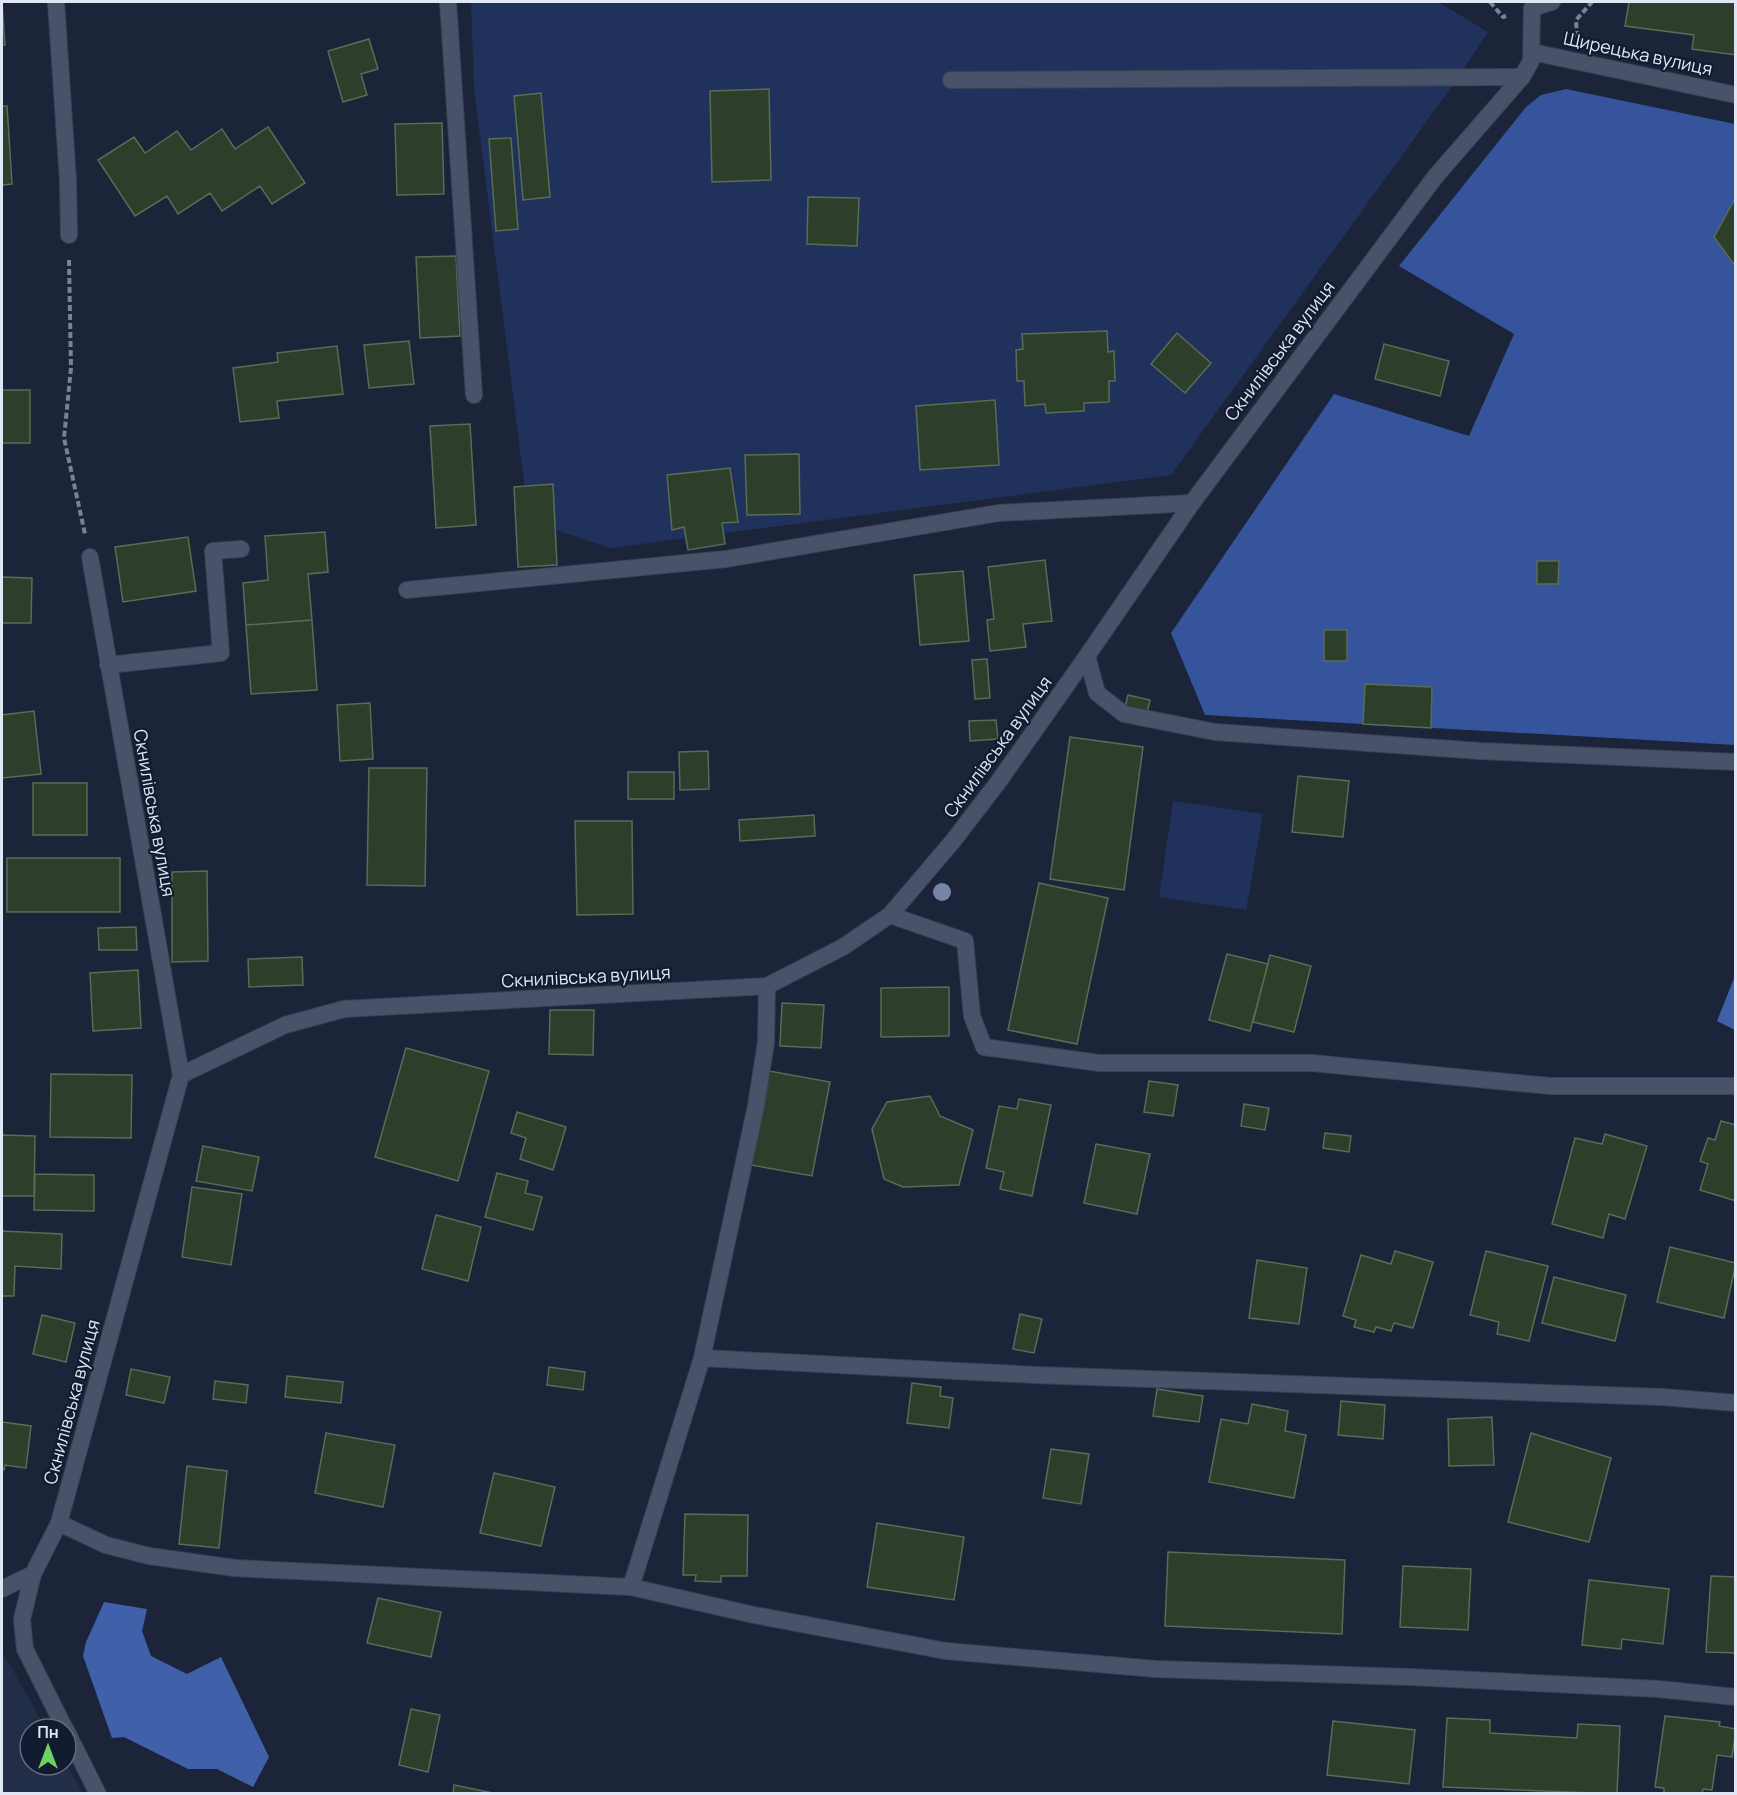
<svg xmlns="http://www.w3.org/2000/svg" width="1737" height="1795" viewBox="0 0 1737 1795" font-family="Manrope,sans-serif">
<rect width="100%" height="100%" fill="#1b2439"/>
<path fill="#222e48" d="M2,1651L46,1729H30V1765L66,1764L83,1793H2Z"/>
<path fill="#20325c" d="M471,2H1438L1488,32L1450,89L1171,475L610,548L529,521L474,88Z
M1173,801L1263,814L1246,910L1159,897Z"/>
<path fill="#35549c" d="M1566,89L1735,124V745L1205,715L1171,633L1334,394L1469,436L1514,334L1399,266L1526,107L1541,95Z"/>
<path fill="#4160aa" d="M1735,976L1736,1030H1735L1717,1021Z
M104,1602L147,1609L142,1631L151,1656L187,1674L221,1657L269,1757L253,1787L217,1769H188L124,1737L112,1738L83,1656L86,1642Z"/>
<path fill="#2d3f2b" stroke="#586c56" stroke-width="1.5" d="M2,2L5,45H2Z
M1629,2H1736V55L1692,49L1694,35L1625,26Z
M369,39L378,69L361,74L367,95L343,102L328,51Z
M769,89L771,180L712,182L710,91Z
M541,93L550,197L523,200L514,96Z
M2,106H7L12,184L2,185Z
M442,123L444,194L397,195L395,124Z
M268,127L305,183L272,204L260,186L222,211L210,193L178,214L167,196L135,216L98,160L134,137L145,153L177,131L191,150L222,129L235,149Z
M511,138L518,229L496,231L489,139Z
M808,197L859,198L857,246L807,244Z
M1736,197V267L1714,237Z
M456,256L460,336L420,338L416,257Z
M1107,331L1108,352L1114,351L1115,381H1109V402L1084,403V411L1046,413L1045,404L1025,406L1024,381H1017L1016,350L1023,349L1022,334Z
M1177,333L1211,363L1185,393L1151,364Z
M409,341L414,384L369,388L364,345Z
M1384,344L1449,361L1440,396L1375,379Z
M337,346L343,394L277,401L279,418L240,422L233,368L278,362L277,353Z
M2,390H30V443H2Z
M995,400L999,465L920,470L916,406Z
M470,424L476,525L436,528L430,426Z
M799,454L800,514L747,515L745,455Z
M730,468L738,522L722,523L725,544L688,550L684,527L672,530L667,475Z
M553,484L557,565L518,567L514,487Z
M325,532L328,572L308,574L312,620L246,625L243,583L268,580L265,536Z
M188,537L196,591L123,602L115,547Z
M1045,560L1052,621L1023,624L1026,647L990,651L987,620L994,619L988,567Z
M1537,561H1559L1558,584H1537Z
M963,571L969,641L920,645L914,575Z
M2,577L32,578L31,623H2Z
M312,620L317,690L251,694L246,625Z
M1324,630H1347V661H1324Z
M987,659L990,698L975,699L972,660Z
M1365,684L1432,687L1431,728L1363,724Z
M1128,695L1150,700L1147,713L1125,707Z
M370,703L373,759L340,761L337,705Z
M34,711L41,774L2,778V715Z
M996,720L998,739L970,741L969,721Z
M1070,737L1143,747L1124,890L1050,879Z
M708,751L709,789L680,790L679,752Z
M369,768H427L425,886L367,885Z
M628,772H674V799H628Z
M1298,776L1349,781L1343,837L1292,832Z
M33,783H87V835H33Z
M814,815L815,836L740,841L739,820Z
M575,821H632L633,914L577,915Z
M7,858H120V912H7Z
M207,871L208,961L172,962V872Z
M1039,883L1108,898L1077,1044L1008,1030Z
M136,927L137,950H99L98,928Z
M1227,954L1268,964L1250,1031L1209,1020Z
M1270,955L1311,966L1294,1032L1253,1022Z
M302,957L303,985L249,987L248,959Z
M138,970L141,1028L93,1031L90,973Z
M949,987V1036L881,1037V988Z
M782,1003L824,1005L821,1048L780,1046Z
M550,1010H594L593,1055L549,1054Z
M406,1048L489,1071L458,1181L375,1157Z
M769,1071L830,1082L812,1176L751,1165Z
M51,1074L132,1075L131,1138L50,1137Z
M1149,1081L1178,1085L1173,1116L1144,1112Z
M930,1096L940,1116L973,1130L959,1185L903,1187L884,1179L872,1129L887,1102Z
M1019,1099L1051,1105L1032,1196L1000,1189L1004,1172L986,1168L999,1106L1017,1109Z
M1244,1104L1269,1108L1265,1130L1241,1126Z
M517,1112L566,1127L553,1170L520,1159L526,1138L511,1133Z
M1721,1121L1736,1125V1201L1700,1190L1708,1164L1700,1161L1708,1138L1715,1140Z
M1325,1133L1351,1136L1349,1152L1323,1148Z
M1605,1134L1647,1146L1625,1219L1609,1214L1603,1238L1552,1224L1575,1138L1602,1144Z
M2,1135L35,1136L34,1196H2Z
M1096,1144L1150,1154L1137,1214L1084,1203Z
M203,1146L259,1157L252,1191L196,1181Z
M497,1173L528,1181L525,1193L542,1197L533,1230L485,1217Z
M35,1174L94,1175V1211L34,1210Z
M192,1187L242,1194L231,1265L182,1257Z
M436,1215L481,1227L468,1281L422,1269Z
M2,1231L62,1234L61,1269L15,1266L14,1296H2Z
M1670,1247L1736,1263L1724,1318L1657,1302Z
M1395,1251L1433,1262L1413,1328L1394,1323L1391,1331L1376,1327L1374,1332L1354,1327L1356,1320L1343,1316L1361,1255L1391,1264Z
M1486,1251L1548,1266L1529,1341L1497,1334L1499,1322L1470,1315Z
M1257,1260L1307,1268L1299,1324L1249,1318Z
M1554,1277L1626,1295L1615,1341L1542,1323Z
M1020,1314L1042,1319L1034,1353L1013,1349Z
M42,1315L75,1323L66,1362L33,1354Z
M549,1367L585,1372L583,1390L547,1385Z
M131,1369L170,1377L164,1403L126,1395Z
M287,1376L343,1382L341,1403L285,1397Z
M215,1381L248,1385L246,1403L213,1399Z
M912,1383L941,1387L940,1396L953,1398L949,1428L907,1423Z
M1157,1389L1203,1396L1199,1422L1153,1416Z
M1341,1401L1385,1405L1383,1439L1338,1435Z
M1252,1404L1288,1411L1285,1431L1306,1435L1294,1498L1209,1482L1221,1419L1248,1424Z
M1492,1417L1494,1465L1449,1466L1448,1419Z
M2,1422L31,1426L26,1468L5,1465L4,1470H2Z
M326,1433L395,1445L383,1507L315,1493Z
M1531,1433L1611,1458L1589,1542L1508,1522Z
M1051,1449L1089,1454L1081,1504L1043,1498Z
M187,1466L227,1471L219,1548L179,1544Z
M494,1473L555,1487L541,1546L480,1533Z
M685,1514L748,1515L747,1576H721V1582L695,1581L696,1575H683Z
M877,1523L964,1537L954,1600L867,1587Z
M1168,1552L1345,1560L1342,1634L1165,1626Z
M1403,1566L1471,1569L1468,1630L1400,1627Z
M1711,1576L1736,1577V1653L1706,1652Z
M1589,1580L1669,1589L1663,1644L1622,1639L1621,1649L1582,1645Z
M378,1598L441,1612L431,1657L367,1643Z
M411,1709L440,1715L428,1772L399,1765Z
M1665,1716L1720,1722L1719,1726L1736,1729L1732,1757L1717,1755L1712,1790L1703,1789L1702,1794H1664V1788L1655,1787Z
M1447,1718L1490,1720V1733L1577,1738L1578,1724L1620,1726L1617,1794L1443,1787Z
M1333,1721L1415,1730L1409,1784L1327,1775Z
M454,1785L498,1794H453Z"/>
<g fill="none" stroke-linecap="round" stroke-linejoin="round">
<g stroke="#3a4153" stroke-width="18">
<path id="service" d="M56,2L68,181L69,235
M448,2L474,395
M951,80L1522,77
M407,590L726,559L999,513L1192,503
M1087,656L1097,693L1124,714L1215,732L1480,751L1736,762
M108,665L221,653L213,551L241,549
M890,915L965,941L972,1016L984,1047L1099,1063H1312L1550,1086H1736
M767,986L766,1042L756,1106L702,1358L1035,1375L1662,1397L1736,1403
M59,1523L106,1545L149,1556L235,1568L631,1587L754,1615L946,1651L1156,1669L1410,1677L1658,1689L1736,1697
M631,1587L702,1358
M2,1589L33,1574"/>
</g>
<g stroke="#3a4153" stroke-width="18">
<path id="minor" d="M1532,8L1552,2
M1532,52L1736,95
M90,557L181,1075
M65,1729L25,1649L22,1619L33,1574L59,1523L181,1075L285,1025L344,1009L767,986L843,947L890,915L953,841L999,781L1087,656L1192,503L1435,177L1522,77L1531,61L1532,8
M66,1730L98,1794"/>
</g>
<path stroke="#798193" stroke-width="4" stroke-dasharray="6 3" stroke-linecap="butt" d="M1490,2L1503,17L1506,16
M1577,37L1576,20L1592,2
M69,260L71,368L64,438L85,534"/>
<use href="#service" stroke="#48536a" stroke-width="16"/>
<use href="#minor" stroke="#48536a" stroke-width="16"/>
</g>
<circle fill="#7685a5" cx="942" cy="892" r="9"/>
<g text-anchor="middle" stroke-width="4.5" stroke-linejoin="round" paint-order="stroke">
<g font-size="18" fill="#dfe6f4" stroke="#121b2f">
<text transform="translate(1638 54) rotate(12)" y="6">Щирецька вулиця</text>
<text transform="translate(1280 351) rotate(-53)" y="6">Скнилівська вулиця</text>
<text transform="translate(998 747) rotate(-54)" y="6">Скнилівська вулиця</text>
<text transform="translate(154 813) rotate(80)" y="6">Скнилівська вулиця</text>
<text transform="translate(586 977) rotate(-3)" y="6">Скнилівська вулиця</text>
<text transform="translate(72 1402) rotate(-75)" y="6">Скнилівська вулиця</text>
</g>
</g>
<rect width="1737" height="1795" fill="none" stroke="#dfe6f4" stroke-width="6"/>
<g transform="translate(48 1747)"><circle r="28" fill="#121b2f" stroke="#646c7e" stroke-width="1.5"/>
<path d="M0-4.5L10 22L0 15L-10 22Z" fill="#6cd362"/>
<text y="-9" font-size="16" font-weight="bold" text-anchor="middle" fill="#dfe6f4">Пн</text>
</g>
</svg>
